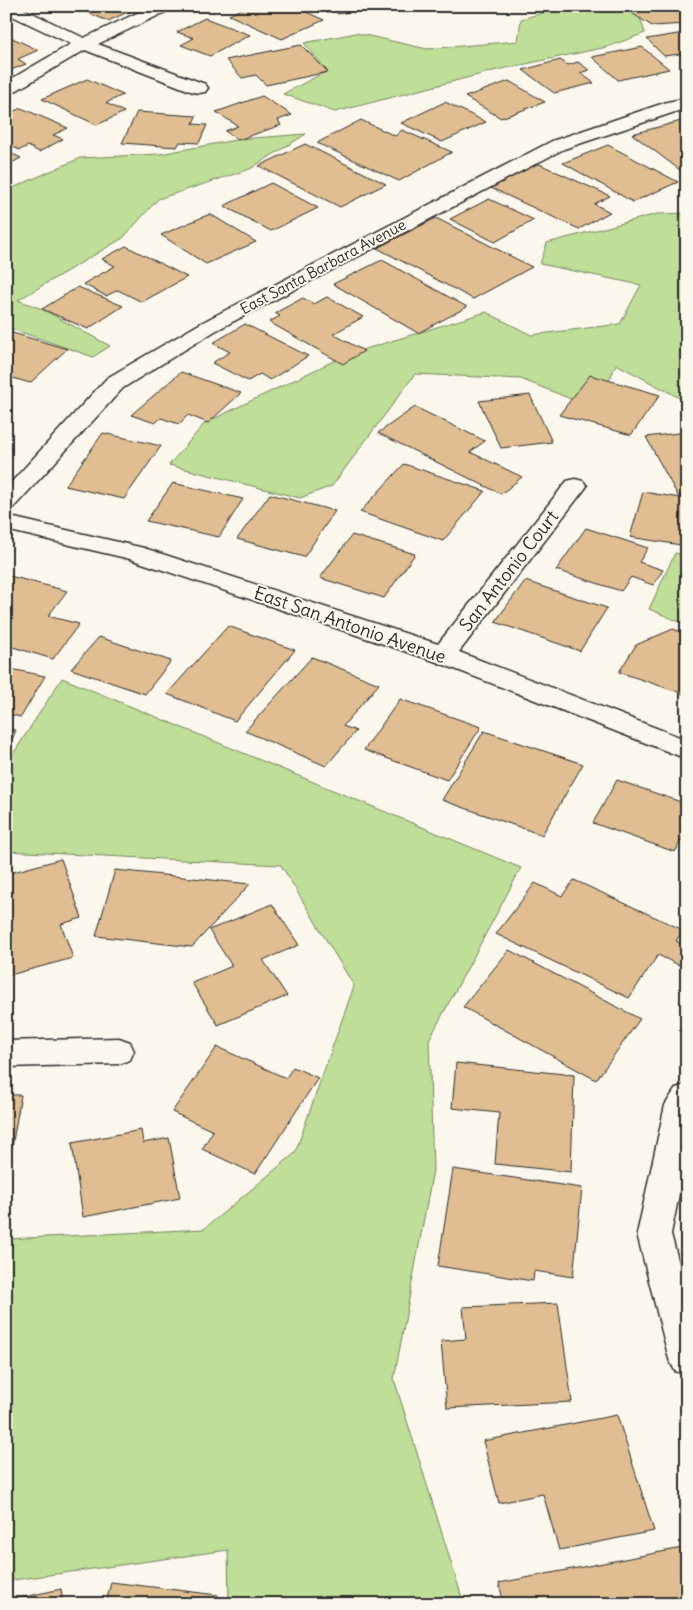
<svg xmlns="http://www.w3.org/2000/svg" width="693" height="1610" viewBox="0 0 693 1610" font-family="Delius,sans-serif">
<rect width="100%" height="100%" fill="#fbf7ec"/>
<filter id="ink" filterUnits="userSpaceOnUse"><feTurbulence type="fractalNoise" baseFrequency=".02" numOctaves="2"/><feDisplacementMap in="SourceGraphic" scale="10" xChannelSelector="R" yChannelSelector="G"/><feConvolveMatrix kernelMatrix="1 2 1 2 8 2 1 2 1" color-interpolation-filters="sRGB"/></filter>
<g filter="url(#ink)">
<path fill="#bfde97" stroke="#758461" d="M568,6H623L637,8L645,33L607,47L497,70L335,112L283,94L327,71L304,43L356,33L427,49L518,41L521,19Z
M306,134L250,169L158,199L123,238L18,300L42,309L110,346L93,357L6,327V191L80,158L160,154L241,139Z
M687,213V402L616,364L601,401L571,399L521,379L415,374L332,486L300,498L169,465L205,423L346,355L486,312L531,335L620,324L641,285L540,264L547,243L657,214Z
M675,553L687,555V625L649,609Z
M62,678L521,868L429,1040L433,1170L394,1379L464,1604H229L228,1550L6,1581V1239L204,1229L295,1153L354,986L281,865L6,851V765Z"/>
<path fill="#e0be92" stroke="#2b2b2b" d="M71,6H141L108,21Z
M248,6H293L324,20L282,39L229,15Z
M329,6H356L359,10L338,14Z
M373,6H439L440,11L373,12Z
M640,6H687V24L652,26L627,10Z
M205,18L250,35L210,56L181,45L194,38L177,32Z
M684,33L687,36V53L664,56L647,39Z
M6,35L38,50L18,59L26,64L6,72Z
M301,45L328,72L266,85L256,75L242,78L226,60Z
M642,47L669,69L618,80L592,57Z
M560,60L568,65L578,62L589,70L580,73L594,83L554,93L523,70Z
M87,79L123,95L106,103L124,112L97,125L42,99Z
M509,81L545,102L501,118L465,97Z
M262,96L292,115L278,120L281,125L238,140L225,131L238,126L216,112Z
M445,102L486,122L442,142L401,123Z
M21,108L68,128L53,135L63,139L39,152L28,146L20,150L6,144V115Z
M137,112L196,116L193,124L207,125L199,143L180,142L177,147L122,143Z
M361,120L395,136L402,130L452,152L399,181L317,143Z
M685,120L687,121V173H684L632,134Z
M305,144L386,184L340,207L259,166Z
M608,145L678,182L633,202L563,163Z
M6,151L21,158L6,166Z
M537,163L610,196L594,204L610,212L579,229L491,188Z
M271,183L318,208L271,231L224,206Z
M489,199L534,220L495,242L450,219Z
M210,214L256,242L206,264L161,235Z
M436,218L532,267L473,299L377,248Z
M126,246L187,277L142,302L118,290L106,296L83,284L115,266L102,259Z
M382,260L467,307L418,333L333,284Z
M78,287L123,306L88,329L42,309Z
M327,297L363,317L333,334L364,351L343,364L269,322L280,316L275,313L303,298L314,304Z
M245,324L308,356L270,380L260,374L248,381L212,363L230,352L213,343Z
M6,331L67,349L30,383L6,376Z
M181,372L241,393L208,423L188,415L179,424L161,418L155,423L131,415Z
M590,375L660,395L631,435L559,415Z
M530,395L552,442L501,448L479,401Z
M415,407L485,441L470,452L522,477L501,494L378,433Z
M687,432V495L678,496L646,437Z
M103,433L161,446L124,499L65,486Z
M404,464L485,491L443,541L360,512Z
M173,483L243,499L219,537L146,521Z
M643,492L687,499V546L630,537Z
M270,494L335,511L304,557L237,539Z
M586,528L648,548L639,562L663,570L653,585L631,577L621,591L556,570Z
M352,535L415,554L384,598L320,578Z
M6,575L67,591L48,616L79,624L53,659L6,645Z
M525,581L607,608L580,651L495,622Z
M228,626L295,650L235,721L167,694Z
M673,629L687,634V695L619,672L636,645Z
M99,637L171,661L145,694L71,669Z
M312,657L379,684L343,726L356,731L326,766L245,731Z
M6,668L45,676L21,717L6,714Z
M400,699L481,727L447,780L364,750Z
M6,729L16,730L6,754Z
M484,731L583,764L542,835L442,800Z
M617,780L687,804V830L675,852L593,823Z
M61,859L82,918L61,924L73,958L6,976V874Z
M115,870L250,884L192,947L96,936Z
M574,880L683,930L676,941L687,946V969L658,955L629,998L496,934L535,883L562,896Z
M272,904L299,945L263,960L287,996L218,1025L192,983L232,966L209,930Z
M509,950L640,1019L596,1080L463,1007Z
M217,1047L286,1078L293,1067L318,1078L255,1174L202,1149L213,1131L172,1112Z
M456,1063L574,1075L571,1172L495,1164L499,1113L452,1108Z
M6,1095H21L6,1182Z
M141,1130L143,1143L169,1138L180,1198L83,1217L72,1143Z
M453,1169L582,1188L573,1277L534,1271L533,1281L438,1266Z
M558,1303L572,1402L447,1408L441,1341L466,1339L463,1307Z
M617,1415L654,1531L559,1550L543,1494L499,1503L483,1441Z
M687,1547V1604H504L499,1583Z
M111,1582L218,1595L216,1604H106Z
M61,1589L63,1604H6V1601Z"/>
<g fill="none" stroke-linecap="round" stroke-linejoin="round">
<g stroke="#2b2b2b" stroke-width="3">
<path id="minor" d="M6,6H18L84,38L152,6H174L172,9L98,44L205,84L208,88L205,92L199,93L193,92L85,50L12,93L6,94V82L71,44L6,13Z
M687,98V108L564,149L215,331L123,388L14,507L6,509V488L107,378L201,323L552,141L667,102Z
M575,479L583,481L587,486L459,652L687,740V759L434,661L130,559L6,530V516L144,548L438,644L567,481Z
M119,1038L130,1042L134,1051L130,1060L119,1064L6,1067V1041Z
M687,1084V1155L671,1234L687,1293V1375L675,1371L669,1359L637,1234L665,1105L676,1088Z"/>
</g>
<use href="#minor" fill="#fbf7ec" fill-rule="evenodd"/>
</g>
</g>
<g text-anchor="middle" stroke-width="4" stroke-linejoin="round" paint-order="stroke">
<g font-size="15" fill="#2b2b2b" stroke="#fbf7ec">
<text transform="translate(323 267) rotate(-28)" y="5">East Santa Barbara Avenue</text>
</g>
<g font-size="18" fill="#2b2b2b" stroke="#fbf7ec">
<text transform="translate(509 571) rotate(-52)" y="6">San Antonio Court</text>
<text transform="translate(350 625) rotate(19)" y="6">East San Antonio Avenue</text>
</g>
</g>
<rect width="693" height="1610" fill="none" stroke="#fbf7ec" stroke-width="25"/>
<rect x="12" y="12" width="668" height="1585" fill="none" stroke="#2b2b2b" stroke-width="2" filter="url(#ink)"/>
</svg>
